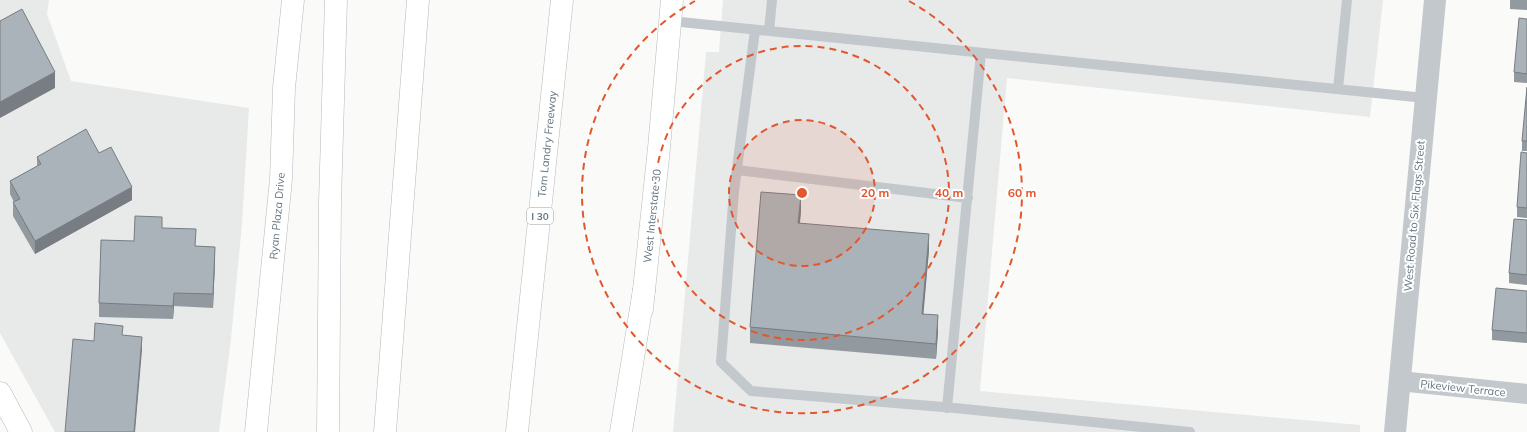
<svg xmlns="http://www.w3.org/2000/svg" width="1527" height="432" viewBox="0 0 1527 432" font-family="Mulish,sans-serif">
<rect width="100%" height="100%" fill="#fafaf8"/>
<path fill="#e8e9e9" d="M0,0H49L47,14L71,81L249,108L242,224L231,339L219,432H55L0,333Z
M723,0H1383L1370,117L1007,78L980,391L1360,425V432H673L706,52H719Z"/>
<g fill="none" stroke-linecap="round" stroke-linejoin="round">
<g stroke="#b3babf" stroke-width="23">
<path id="secondary" d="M642,309L659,148L672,0
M0,393L21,432
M256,432L281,179L284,88L293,0"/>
</g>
<g stroke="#b4b9bd" stroke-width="23">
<path id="motorway" d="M328,432L330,202L336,0
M385,432L418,0
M517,432L562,0
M621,432L644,290"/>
</g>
<path stroke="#c3c8cc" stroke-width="10" d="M671,21L1425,98
M755,30L734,191L721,362L751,391L955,408L1190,432
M769,31L772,0
M1338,89L1347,0
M737,170L968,198
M947,408L981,53"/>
<path stroke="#c3c8cc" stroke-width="20" d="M1399,381L1527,394"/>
<path stroke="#c3c8cc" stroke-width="22" d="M1395,432L1435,0"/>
<use href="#secondary" stroke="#fff" stroke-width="22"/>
<use href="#motorway" stroke="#fff" stroke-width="22"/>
</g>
<path fill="#929a9f" d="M1510,0H1527V10L1510,9Z
M1527,19V83L1514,82V72Z
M1527,87V151H1522V141Z
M99,153L132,200L35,254L13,216V202H14L10,194V181L37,166V157Z
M1527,153V218L1517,217V207Z
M801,211L800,223L929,250L923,314L938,331L936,359L750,343V327Z
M1527,220V285L1509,283V273Z
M162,228L195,246L215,260L213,308L174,306L173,319L99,317V303L134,241Z
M1527,291V343L1492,340V330Z"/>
<path fill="#777d82" d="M55,72V88L0,118V102Z
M132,187V200L35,254V241Z
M801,195V211L798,239V223Z
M929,234V250L922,330V314Z
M215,247V260L213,308V294Z
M174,293V306L173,319V306Z
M938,315V331L936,359V344Z
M142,337V350L135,432H134Z"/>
<path fill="#aab3b9" stroke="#777d82" d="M22,9L55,72L0,102V21Z
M1519,18L1527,19V74L1514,72Z
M1527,87V141H1522Z
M86,129L99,153L111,147L132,187L35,241L13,202L20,199L10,181L41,164L37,157Z
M1521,152L1527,153V208L1517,207Z
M761,192L801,195L798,223L929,234L922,314L938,315L936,344L750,327Z
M135,216L162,217V228L196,229L195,246L215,247L213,294L174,293L173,306L99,303L101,240L134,241Z
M1514,219L1527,220V275L1509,273Z
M1496,288L1527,291V333L1492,330Z
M95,323L123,326L122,335L142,337L134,432H65L73,339L94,341Z"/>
<circle cx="802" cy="193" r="73" fill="#e4572e" fill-opacity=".12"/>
<g fill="none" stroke="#e4572e" stroke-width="2" stroke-dasharray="7 5">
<circle cx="802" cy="193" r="73"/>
<circle cx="802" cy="193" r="147"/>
<path d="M909 1A220 220 0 1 1 695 1"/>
</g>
<g text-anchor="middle" stroke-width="4" stroke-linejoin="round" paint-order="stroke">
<rect fill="#fff" stroke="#939fa8" stroke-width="1" x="527" y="208" width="26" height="16" rx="3"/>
<g font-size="10" font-weight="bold" fill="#657683">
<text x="540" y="220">I 30</text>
</g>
<g font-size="11" fill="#657683" stroke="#fff">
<text transform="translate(547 144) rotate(-84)" y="4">Tom Landry Freeway</text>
<text transform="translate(277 216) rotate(-85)" y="4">Ryan Plaza Drive</text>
<text transform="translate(652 216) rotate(-84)" y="4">West Interstate 30</text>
<text transform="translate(1414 216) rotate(-85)" y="4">West Road to Six Flags Street</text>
<text transform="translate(1463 388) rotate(6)" y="4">Pikeview Terrace</text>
</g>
</g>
<circle cx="802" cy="193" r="6" fill="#e4572e" stroke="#fff" stroke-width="2"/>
<g font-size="12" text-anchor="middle" font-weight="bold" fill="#e4572e" stroke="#fff" stroke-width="4" stroke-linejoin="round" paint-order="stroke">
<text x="875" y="197">20 m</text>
<text x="949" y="197">40 m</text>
<text x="1022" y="197">60 m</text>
</g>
</svg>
